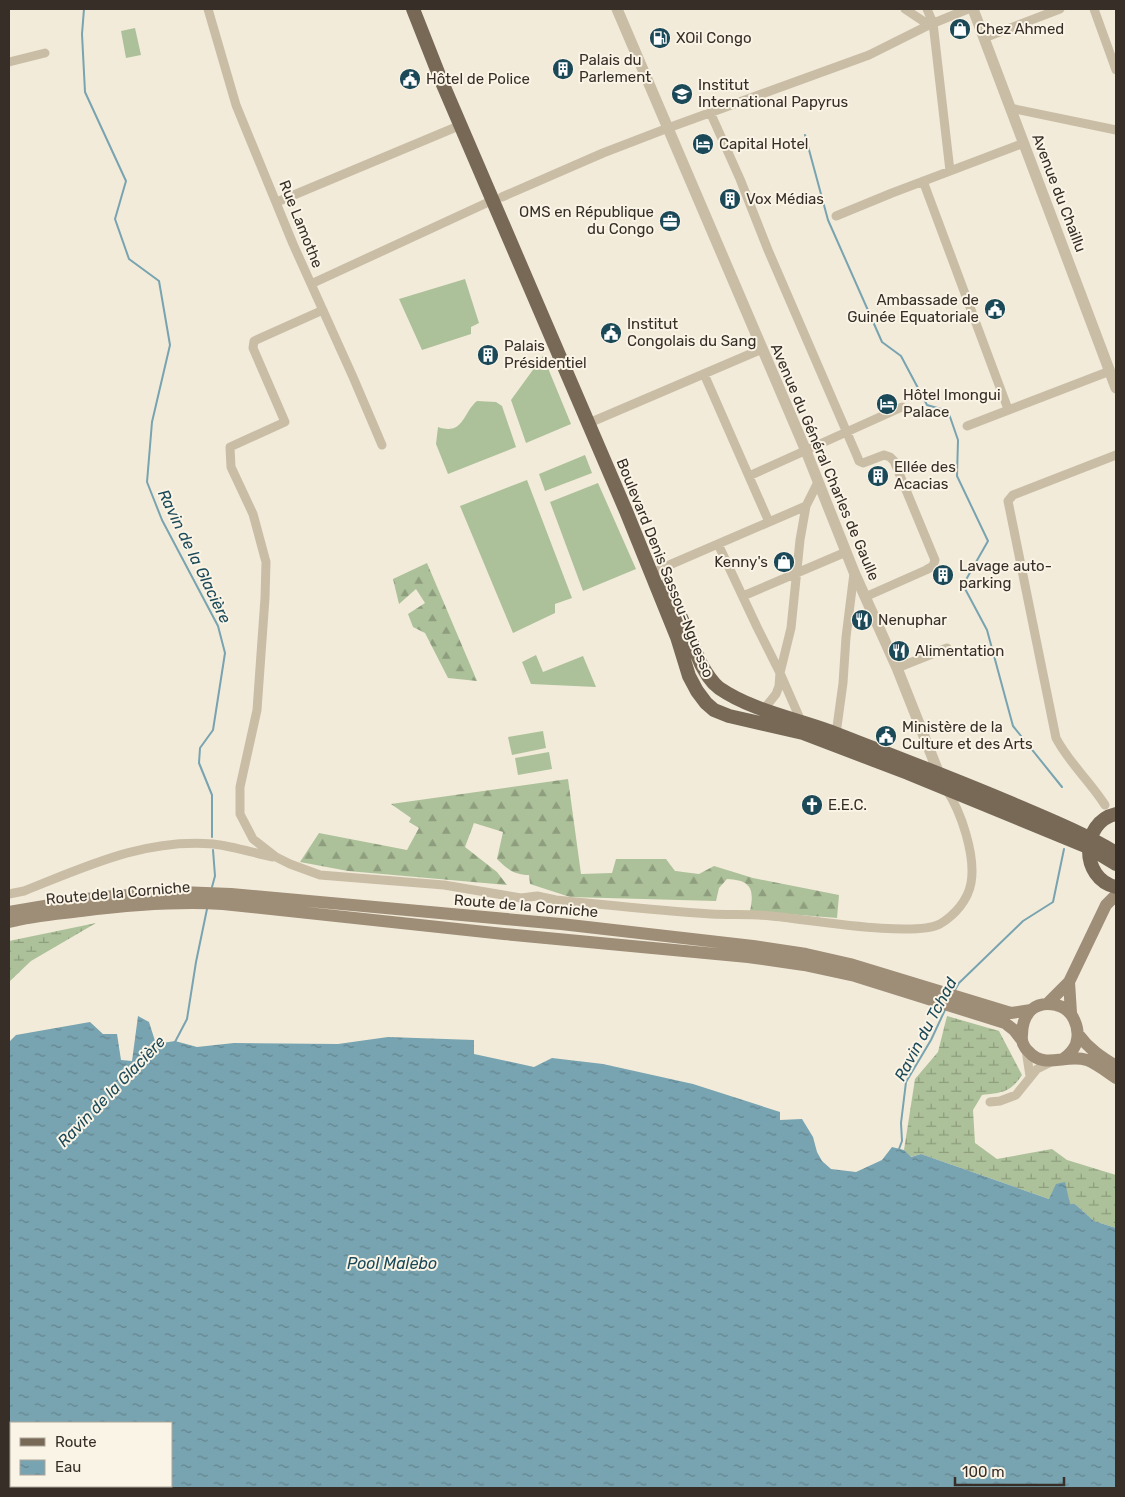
<svg xmlns="http://www.w3.org/2000/svg" width="1125" height="1497" viewBox="0 0 1125 1497" font-family="Rubik,sans-serif">
<defs>
<pattern id="forest-firs" width="22" height="20" patternUnits="userSpaceOnUse" patternTransform="scale(1.25)"><rect width="22" height="20" fill="#acc199"/><path d="M5 1l3.5 6h-7zM16 11l3.5 6h-7z" fill="#8d9d7d"/></pattern>
<pattern id="wetland-marsh" width="20" height="14" patternUnits="userSpaceOnUse" patternTransform="scale(1.25)"><rect width="20" height="14" fill="#acc199"/><path d="M1 5h8M5 5V1M11 12h8M15 12V8" fill="none" stroke="#8d9d7d"/></pattern>
<pattern id="water-ripples" width="26" height="14" patternUnits="userSpaceOnUse" patternTransform="scale(1.25)"><rect width="26" height="14" fill="#78a3b0"/><path d="M2 4q2-2 4 0t4 0M15 11q2-2 4 0t4 0" fill="none" stroke="#63858f"/></pattern>
</defs>
<rect width="100%" height="100%" fill="#f2ebda"/>
<path fill="#acc199" d="M135,28L141,55L126,58L121,31Z
M465,279L479,323L471,327V334L422,350L399,299Z
M543,356L571,424L526,443L511,400Z
M477,401L496,402L502,406L516,447L448,474L436,444L438,427C464,436 463,412 477,401Z
M585,455L592,473L545,491L539,474Z
M527,480L572,598L555,604V613L513,633L460,506Z
M598,483L636,569L583,591L550,502Z
M536,655L543,672L583,656L596,687L531,684L522,662Z
M543,731L546,748L512,755L508,737Z
M549,752L552,769L518,775L515,758Z"/>
<path fill="url(#forest-firs)" d="M427,563L477,681L448,678L425,633L413,627L408,614L425,603L416,589L399,604L393,579Z
M568,779L581,874L612,873L616,859H666L675,871L699,874L714,866L753,878L839,895L837,918L750,911C755,888 750,880 727,879L719,888L716,901L570,897L530,884L529,875C514,875 507,869 497,859L503,832L474,823L465,847L497,872L507,885L348,871L300,862L319,833L407,850L419,828L409,822L411,818L391,804Z"/>
<path fill="url(#wetland-marsh)" d="M96,923L31,961L9,982V941Z
M947,1016L999,1031L1022,1075C1011,1092 1002,1093 982,1095L973,1110L975,1143L997,1159L1052,1149L1067,1160L1116,1175V1228L1094,1221L1075,1204H1070L1049,1199L921,1154L910,1157L904,1150L915,1079L938,1052Z"/>
<path fill="url(#water-ripples)" fill-rule="evenodd" d="M138,1016L149,1022L156,1044L175,1041L197,1047L234,1043L338,1044L388,1037L474,1040V1054L534,1067L552,1058L603,1064L693,1084L780,1112V1120L802,1119L813,1137L817,1152L822,1161L831,1169L856,1172L882,1160L892,1147L904,1150L911,1157L921,1154L1049,1199L1056,1184L1065,1182L1070,1204H1075L1094,1221L1116,1228V1488H9V1042L16,1035L90,1022L103,1034H117L121,1060L132,1061ZM171,1423V1486H11V1423Z"/>
<g fill="none" stroke-linecap="round" stroke-linejoin="round">
<path stroke="#78a3b0" stroke-width="2" d="M84,9L82,34L85,92L126,181L115,219L129,259L159,281L170,345L152,422L147,482L162,520L218,626L225,653L213,730L200,748L199,763L212,795V837
M805,135L828,220L882,342L901,356L927,405L948,411L958,440L957,476L988,541L963,585L987,630L1013,726L1062,787
M212,887L215,876L213,850
M955,990L959,983L1023,921L1053,902L1064,849
M175,1042L187,1019L196,962L207,909
M899,1149L902,1141L901,1123L906,1082L931,1040L945,1010"/>
<path stroke="#cabda5" stroke-width="9" d="M208,9L236,105L293,244L353,377L382,445
M905,9L929,25
M927,9L933,23L950,171
M1094,9L1116,70
M984,38L1060,9
M9,62L45,53
M1010,108L1116,130
M710,112L740,179L768,250L857,456L859,461L863,463L884,455L890,457L894,461L935,560L933,566L926,570L865,597
M923,181L1008,409
M502,197L603,153L668,128L869,55L929,25L968,9
M277,202L461,125
M836,216L892,193L1024,143
M311,284L493,200
M323,310L254,341L253,348L285,422L230,447L231,467L253,514L266,562L265,598L257,710L240,787V814L253,839L276,857L290,864L320,875L444,885L521,898L537,896L556,900C608,905 659,911 711,914C731,915 751,914 771,916C806,919 913,938 940,924C955,915 968,900 971,883C976,856 961,811 946,789
M704,374L769,522
M589,423L762,349
M967,426L1110,371
M749,476L902,407
M718,544L757,627L780,673L801,721
M660,569L806,506
M743,596L846,552
M897,668L947,648
M764,709L776,694L779,686L780,673L791,628L800,540L806,506L818,482
M836,734L843,683L846,637L854,573
M1105,805C1090,781 1069,763 1056,738L1008,501L1013,495L1116,455
M9,894L24,891C85,867 145,838 213,844C232,846 254,853 273,857
M1026,1050L1030,1076
M990,1102L1000,1101L1016,1095L1037,1069L1051,1062"/>
<path stroke="#cabda5" stroke-width="11" d="M617,9L806,451L854,572L897,668L941,779
M973,9L1116,388"/>
<path stroke="#9e8d77" stroke-width="12" d="M9,912L86,899L113,896L180,892L231,894L561,924L753,946L806,954L850,964L1011,1013L1031,1010
M9,922C32,916 57,914 81,911C129,905 175,901 223,904L504,934L748,957L804,965L855,976L1005,1023L1014,1030L1021,1039
M1069,982L1071,1013
M1048,1003L1069,982L1106,905L1116,895
M1078,1034C1089,1049 1101,1057 1116,1066
M1063,1059C1069,1055 1073,1051 1076,1044C1081,1029 1073,1008 1056,1005C1047,1003 1038,1004 1031,1010C1024,1017 1022,1026 1022,1035C1021,1041 1024,1048 1029,1052C1045,1070 1066,1053 1087,1060C1097,1064 1107,1072 1116,1078"/>
<path stroke="#786957" stroke-width="14" d="M413,9L441,80L626,511L677,637L689,676L697,691L706,703L714,710L729,716L803,733L908,773L1088,847L1116,864
M667,585L701,664C706,673 711,682 719,688C751,710 793,718 829,731C891,755 952,778 1013,804C1048,819 1083,833 1116,853
M1116,814C1080,822 1080,879 1116,887"/>
</g>
<defs>
<g id="shop-disc" transform="scale(1.125)"><circle r="9.5" fill="#1b4958" stroke="#faf4e6"/><path d="M-5-2.5h2.3a2.7 3.5 0 0 1 5.4 0H5L5.5 6h-11ZM-1.5-2.5h3a1.5 2.3 0 0 0-3 0Z" fill="#fff"/></g>
<g id="fuel-disc" transform="scale(1.125)"><circle r="9.5" fill="#1b4958" stroke="#faf4e6"/><path d="M-5.5-6h7V0h2V4h1.3V-2.5L3-4.5l.8-.8L6-3V5H2.5V1h-1V6h-7ZM-4.2-4.7v3.2H.2V-4.7Z" fill="#fff"/></g>
<g id="building-disc" transform="scale(1.125)"><circle r="9.5" fill="#1b4958" stroke="#faf4e6"/><path d="M-4-6H4V6H1V3H-1V6H-4ZM-2.5-4.3h1.7v1.8h-1.7ZM.8-4.3h1.7v1.8H.8ZM-2.5-1h1.7V.8h-1.7ZM.8-1h1.7V.8H.8Z" fill="#fff"/></g>
<g id="civic-disc" transform="scale(1.125)"><circle r="9.5" fill="#1b4958" stroke="#faf4e6"/><path d="M-.6-6.5H3V-4.5H.6V-3L4-1V1h2V6H-6V1h2V-1L-.6-3ZM-1.2 2.5V6h2.4V2.5Z" fill="#fff"/></g>
<g id="school-disc" transform="scale(1.125)"><circle r="9.5" fill="#1b4958" stroke="#faf4e6"/><path d="M0-5L7-2L0 1L-7-2ZM-4 1L0 2.5L4 1V4Q0 6-4 4Z" fill="#fff"/></g>
<g id="hotel-disc" transform="scale(1.125)"><circle r="9.5" fill="#1b4958" stroke="#faf4e6"/><path d="M-6-4.5h1.5V1H6V5H4.5V3h-9V5H-6ZM-4 0a1.8 1.8 0 1 1 3.6 0ZM.5 0V-2.5h3Q6-2.5 6 0Z" fill="#fff"/></g>
<g id="office-disc" transform="scale(1.125)"><circle r="9.5" fill="#1b4958" stroke="#faf4e6"/><path d="M-6-3h4V-5.5h4V-3h4V5H-6ZM-1-4.5V-3h2v-1.5ZM-6 0V1H6V0Z" fill="#fff"/></g>
<g id="restaurant-disc" transform="scale(1.125)"><circle r="9.5" fill="#1b4958" stroke="#faf4e6"/><path d="M-5-6h1v4h1v-4h1v4h1v-4h1v5L-1.5 .5V6h-2V.5L-5-1ZM5-6V6H3V1.5H1.5Q1.5-4 5-6Z" fill="#fff"/></g>
<g id="church-disc" transform="scale(1.125)"><circle r="9.5" fill="#1b4958" stroke="#faf4e6"/><path d="M-1.2-6h2.4v3.5h3.3v2.4h-3.3V6h-2.4V-.1h-3.3v-2.4h3.3Z" fill="#fff"/></g>
</defs>
<g fill-rule="evenodd">
<use href="#shop-disc" x="960" y="29"/>
<use href="#fuel-disc" x="660" y="38"/>
<use href="#building-disc" x="563" y="69"/>
<use href="#civic-disc" x="410" y="79"/>
<use href="#school-disc" x="682" y="94"/>
<use href="#hotel-disc" x="703" y="144"/>
<use href="#building-disc" x="730" y="199"/>
<use href="#office-disc" x="670" y="221"/>
<use href="#civic-disc" x="995" y="309"/>
<use href="#civic-disc" x="611" y="333"/>
<use href="#building-disc" x="488" y="355"/>
<use href="#hotel-disc" x="887" y="404"/>
<use href="#building-disc" x="878" y="476"/>
<use href="#shop-disc" x="784" y="562"/>
<use href="#building-disc" x="943" y="575"/>
<use href="#restaurant-disc" x="862" y="620"/>
<use href="#restaurant-disc" x="899" y="651"/>
<use href="#civic-disc" x="886" y="736"/>
<use href="#church-disc" x="812" y="805"/>
</g>
<g text-anchor="middle" stroke-width="4" stroke-linejoin="round" paint-order="stroke">
<g font-size="15" fill="#362e27" stroke="#faf4e6" text-anchor="start">
<text x="976" y="34">Chez Ahmed</text>
<text x="676" y="43">XOil Congo</text>
<text x="579" y="65">Palais du<tspan x="579" dy="17">Parlement</tspan></text>
<text x="426" y="84">Hôtel de Police</text>
<text x="698" y="90">Institut<tspan x="698" dy="17">International Papyrus</tspan></text>
<text x="719" y="149">Capital Hotel</text>
<text x="746" y="204">Vox Médias</text>
<text x="654" y="217" text-anchor="end">OMS en République<tspan x="654" dy="17">du Congo</tspan></text>
<text x="979" y="305" text-anchor="end">Ambassade de<tspan x="979" dy="17">Guinée Equatoriale</tspan></text>
<text x="627" y="329">Institut<tspan x="627" dy="17">Congolais du Sang</tspan></text>
<text x="504" y="351">Palais<tspan x="504" dy="17">Présidentiel</tspan></text>
<text x="903" y="400">Hôtel Imongui<tspan x="903" dy="17">Palace</tspan></text>
<text x="894" y="472">Ellée des<tspan x="894" dy="17">Acacias</tspan></text>
<text x="768" y="567" text-anchor="end">Kenny's</text>
<text x="959" y="571">Lavage auto-<tspan x="959" dy="17">parking</tspan></text>
<text x="878" y="625">Nenuphar</text>
<text x="915" y="656">Alimentation</text>
<text x="902" y="732">Ministère de la<tspan x="902" dy="17">Culture et des Arts</tspan></text>
<text x="828" y="810">E.E.C.</text>
</g>
<g font-size="15" fill="#362e27" stroke="#faf4e6">
<text transform="translate(1059 193) rotate(69)" y="5">Avenue du Chaillu</text>
<text transform="translate(301 224) rotate(68)" y="5">Rue Lamothe</text>
<text transform="translate(825 462) rotate(67)" y="5">Avenue du Général Charles de Gaulle</text>
<text transform="translate(665 568) rotate(68)" y="5">Boulevard Denis Sassou-Nguesso</text>
<text transform="translate(118 893) rotate(-5)" y="5">Route de la Corniche</text>
<text transform="translate(526 906) rotate(5)" y="5">Route de la Corniche</text>
</g>
<g font-size="16" font-style="italic" fill="#1b4958" stroke="#faf4e6">
<text transform="translate(195 556) rotate(64)" y="6">Ravin de la Glacière</text>
<text transform="translate(925 1029) rotate(-62)" y="6">Ravin du Tchad</text>
<text transform="translate(111 1091) rotate(-46)" y="6">Ravin de la Glacière</text>
<text x="392" y="1269">Pool Malebo</text>
</g>
</g>
<rect width="1125" height="1497" fill="none" stroke="#362e27" stroke-width="20"/>
<rect x="10" y="1422" width="162" height="65" fill="#faf4e6" stroke="#aca59a"/>
<rect x="20" y="1438" width="25" height="8" fill="#786957" stroke="#aca59a"/>
<text x="55" y="1447" font-size="15" fill="#362e27">Route</text>
<rect x="20" y="1460" width="25" height="15" fill="url(#water-ripples)" stroke="#aca59a"/>
<text x="55" y="1472" font-size="15" fill="#362e27">Eau</text>
<path d="M955 1477v8h109v-8" fill="none" stroke="#362e27" stroke-width="2.5"/>
<text x="962" y="1477" font-size="15" fill="#362e27" stroke="#faf4e6" stroke-width="4" paint-order="stroke">100 m</text>
</svg>
